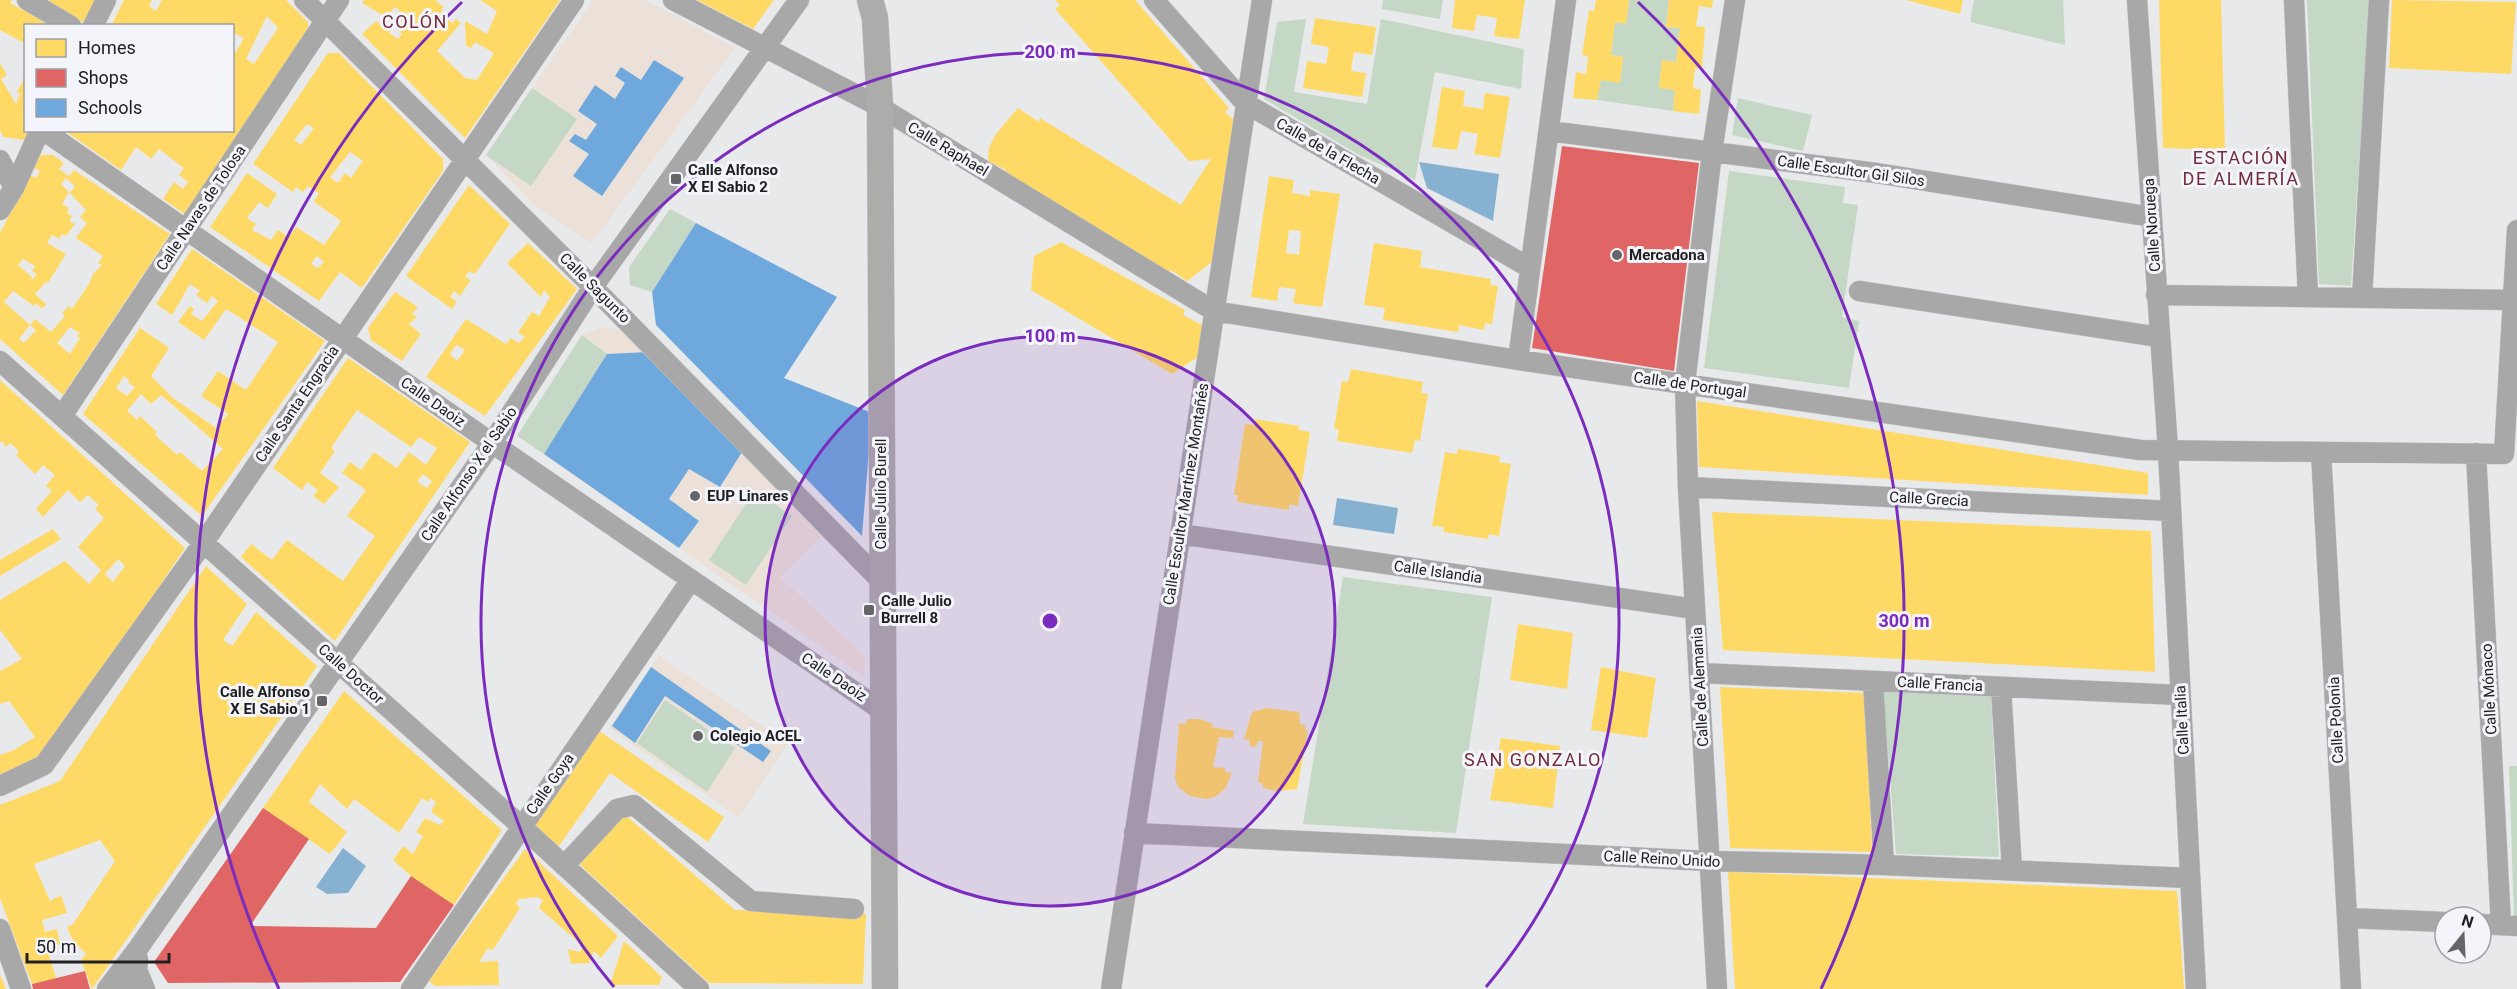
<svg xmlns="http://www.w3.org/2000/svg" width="2517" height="989" font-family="Roboto,sans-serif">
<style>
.education{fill:#ebe1d9}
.green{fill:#c5d8c6}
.water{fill:#86b1d0}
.homes{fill:#ffd966;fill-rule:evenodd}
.shops{fill:#e06666}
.schools{fill:#6fa8dc}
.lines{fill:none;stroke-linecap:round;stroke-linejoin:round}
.minor-casing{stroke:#c5c5c6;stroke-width:21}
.major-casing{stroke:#c5c5c6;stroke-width:27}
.minor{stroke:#a9a8a9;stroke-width:20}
.major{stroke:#acacab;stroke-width:26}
.ring{fill:none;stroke:#7b2cbf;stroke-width:3}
.poi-dot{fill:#666668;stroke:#f4f5fa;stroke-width:2}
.labels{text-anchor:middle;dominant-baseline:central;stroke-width:6;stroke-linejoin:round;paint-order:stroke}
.street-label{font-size:15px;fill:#202022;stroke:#f4f5fa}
.poi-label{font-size:15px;font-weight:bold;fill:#202022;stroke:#f4f5fa;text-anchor:start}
.quarter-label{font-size:18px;letter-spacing:1.5px;fill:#722c3b;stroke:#f4f5fa}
.centre{fill:#7b2cbf;stroke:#f4f5fa;stroke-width:3}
.ring-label{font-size:18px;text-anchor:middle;font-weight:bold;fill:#7b2cbf;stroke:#f4f5fa;stroke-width:6;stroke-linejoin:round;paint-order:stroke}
</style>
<rect width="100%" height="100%" fill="#e8e9eb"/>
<path class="education" d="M593 0H646L735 48 592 243 535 206 486 155Z
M602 327 624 330 821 536 780 577 865 657 864 676 517 436 582 335Z
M659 655 788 744 739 818 609 728Z"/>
<path class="green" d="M1383 0H1443L1440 19 1382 9Z
M1629 0H1669L1666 27 1680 28 1676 62 1662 61 1659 88 1675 90 1673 111 1597 100 1601 80 1620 82 1623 57 1611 55 1615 22 1626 23Z
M1974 0H2063L2065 45 1970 22Z
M2307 0H2370L2351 286 2319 284Z
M1306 19 1294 92 1367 104 1381 19 1524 49 1521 89 1435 72 1415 180 1359 155 1264 99 1277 22Z
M532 88 577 119 531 186 486 155Z
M1738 98 1812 115 1803 151 1732 135Z
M1729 171 1845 187 1843 203 1858 205 1842 317 1859 321 1849 388 1704 368Z
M670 209 696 223 652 292 630 285 629 267Z
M582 335 607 354 544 454 517 436Z
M755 490 792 516 746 585 709 560Z
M1343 577 1492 597 1456 833 1303 824Z
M1883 691 1991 697 1999 857 1896 854Z
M665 700 735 748 707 792 637 743Z
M2509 766H2517V916H2514Z"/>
<path class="water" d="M1419 162 1499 174 1493 221 1427 188Z
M1337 498 1398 508 1394 534 1333 525Z
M343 848 366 866 348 893 327 894 316 887Z"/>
<path class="homes" d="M0 0H12L10 3 52 26H26V44L0 30Z
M50 0H98L86 24 48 3Z
M124 0H152L149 6 156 11 162 0H286L308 22V29L185 214 163 199 174 182 183 189 188 182 179 175 184 168 159 149 151 159 136 147 121 170 64 130H232V50L236 52 244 38 232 32V26H111ZM267 16 278 28 254 64 246 59Z
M364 0H435L444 7 441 10 446 14 443 16 452 23 456 19 461 23 437 51 465 78 477 80 494 53 475 42 471 48 466 46 465 21 487 34 497 11 480 0H560L465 138 362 34 376 21 383 26 387 21 393 23 397 19 400 21 406 16 395 7 386 17 362 3ZM394 27 402 34 398 39 389 33Z
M697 0H774L753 29Z
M1055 0H1135L1229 108 1225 112 1234 120 1212 262 1187 281 1171 270 1168 273 1004 175 1006 170 988 161 989 147 996 134 1018 108 1039 122 1040 118 1181 205 1211 159 1189 161 1055 9 1060 5Z
M1455 0H1525L1519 39 1494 36 1497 18 1477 15 1474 31 1452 28Z
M1596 0H1629L1626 24 1615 22 1611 55 1623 57 1620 83 1601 80 1597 100 1573 98 1576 72 1586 74 1588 56 1582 55 1589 10 1594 11Z
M1669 0H1713L1712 8 1699 6 1696 26 1705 27 1702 69 1695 68 1693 88 1701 90 1699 114 1673 111 1675 90 1659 88 1662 60 1676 62 1680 28 1666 27Z
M1906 0H1963L1960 14Z
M2159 0H2221L2225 150 2163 148Z
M2392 0 2516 2 2511 74 2389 68Z
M1315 18 1376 27 1372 55 1354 52 1351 71 1366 73 1362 97 1303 88 1307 61 1326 64 1329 47 1311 44Z
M328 53H339L443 159V171L362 288 340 272 319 301 210 227 247 173 277 194 268 208 259 202 247 218 256 224 252 230 271 240 278 230 289 237 296 227 324 245 339 224 341 221 314 202 319 193 308 186 303 192 296 187 293 192 253 164ZM307 124 314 128 301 145 294 140ZM350 152 363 161 351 178 345 173 338 183 330 177ZM317 256 324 262 318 268 311 264Z
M0 63 7 75 1 79 16 104 20 93 17 92 26 75V130H29L24 140 3 137 0 130Z
M1442 87 1465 91 1463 106 1483 109 1485 93 1510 97 1500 158 1474 154 1478 134 1461 131 1457 150 1432 147Z
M41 155H53L64 163 59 169 69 176 74 170 170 234 63 395 0 339V233L30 175 36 178 40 171 34 168ZM66 178 75 186 70 193 86 210 80 217 87 223 76 238 103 256 98 263 102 265 93 274 89 284 72 309 69 306 62 313 65 316 51 332 35 319 30 325 4 302 13 291 34 306 36 303 42 309 46 304 35 294 46 282 48 283 66 254 47 243 52 235 59 239 62 234 66 236 75 224 69 221 72 216 67 213 69 208 62 204 69 192 61 184ZM23 259 35 266 32 271 37 274 31 281 32 277 18 265ZM30 325 36 330 24 343 19 339ZM70 327 80 333 77 336 80 338 70 354 57 343Z
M1269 176 1294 180 1292 193 1310 196V190L1340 194 1322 307 1293 303 1296 289 1279 287 1277 301 1251 297ZM1289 230 1301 231 1299 255 1286 253Z
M469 185 510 224 475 274 469 271 465 277 471 280 460 296 454 291 450 297 457 301 452 309 406 276Z
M1061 242 1185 310 1183 315 1204 326 1198 357 1172 374 1031 290 1034 256Z
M528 243 577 289 485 416 426 377 466 319 506 344 511 338 519 343 525 337 518 332 532 312 539 316 550 297 544 290 541 297 507 263ZM456 345 465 350 457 361 450 354Z
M1374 243 1422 251 1420 267 1491 279 1490 285 1498 286 1492 324 1485 323 1484 330 1459 325 1458 332 1383 320 1385 308 1364 305Z
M192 249 325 341 202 516 83 414 140 328 169 348 151 376 173 398 216 428 228 414 201 396 218 371 246 390 278 342 226 309 204 340 178 322 190 306 194 309 191 314 202 321 218 301 212 296 207 303 196 295 200 291 190 284 172 315 156 304ZM124 376 130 381 128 383 135 387 127 396 116 388ZM141 394 151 404 161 395 223 449 202 471 180 452 177 455 155 435 157 432 140 416 137 420 127 411Z
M395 292 418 307 412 314 417 317 409 324 421 334 402 361 371 340 368 328Z
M348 358 470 442 335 641 241 557 251 544 272 560 287 540 343 581 375 536 347 516 366 490 342 473 350 462 361 470 374 452 397 468 409 452 426 465 437 448 419 437 411 447 357 410 331 448 335 451 320 473 339 487 324 504 313 496 318 490 307 482 302 490 273 468ZM423 474 432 481 427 488 417 482Z
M1351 369 1423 382 1421 393 1428 394 1420 441 1415 440 1412 453 1337 441 1339 430 1334 428 1342 381 1348 382Z
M0 380 185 548 133 625 35 762 0 778V755L14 750 35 737 9 701 0 704V671L22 659 0 630V600L65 561 89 584 101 570 78 547 104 518 95 509 99 505 88 495 80 502 68 490 43 517 36 509 52 491 46 486 55 475 43 465 35 474 16 455 19 451 10 443 6 447 2 441 0 443ZM118 559 125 566 113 582 105 574Z
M1697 401 2148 473V495L1699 467Z
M1255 419 1299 426 1298 430 1310 432 1298 506 1289 504V510L1237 502 1238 495H1234L1245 424 1254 425Z
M1458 449 1500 456 1499 462 1511 464 1499 536 1489 534 1488 539 1443 532 1444 527 1432 526 1445 452 1457 454Z
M1712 512 2151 531 2155 672 1723 650Z
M53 529 61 539 0 576V560Z
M206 566 247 604 223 640 232 646 256 612 317 666 92 989 81 960 86 954 72 939 67 927 73 924 115 861 100 840 34 864 50 901 61 895 67 913 42 920 45 932 57 929 60 944 47 949 56 978 32 984 0 898V805L60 781Z
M1518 624 1573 633 1567 689 1510 680Z
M1601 667 1656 678 1647 738 1591 730Z
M1720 687 1865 693 1872 852 1730 848Z
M344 691 502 830 454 905 411 876 393 860 403 846 413 854 423 836 416 832 425 818 440 825 444 821 431 812 436 802 430 798 428 802 422 798 399 833 354 799 347 809 320 784 309 802 347 832 330 854 263 808Z
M1267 708 1299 712 1300 724 1305 725V730L1308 731 1297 789 1276 791 1263 788V784L1258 782 1263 741H1258L1256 747 1249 746 1250 740 1244 739 1252 712Z
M1187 719H1200L1213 724 1212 727 1234 731 1233 738 1219 737 1213 767 1225 768V772L1232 773 1225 789 1215 797 1206 799 1190 796 1178 787 1175 778 1179 723 1186 724Z
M598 730 724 817 708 842 610 773 559 846 531 827Z
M1501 738 1560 746 1553 808 1490 800Z
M622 812 735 910 866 914 863 984 709 983 576 861Z
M525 849 618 936 601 958 594 951 589 963 571 964 568 949 580 952 583 946 539 908 543 900 537 897 519 899 516 904 520 908 493 950 488 948 479 962 498 961 499 985 435 986 429 981Z
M1728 872 2177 891 2184 989H1735Z
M624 941 662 977 659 985H610Z
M0 975V974L6 989H0Z"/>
<path class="shops" d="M1562 146 1699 163 1674 371 1532 348Z
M263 808 309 839 250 926 376 928 411 876 454 905 400 982 168 983 154 962Z
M85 971 90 989H33L32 984Z"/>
<path class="schools" d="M654 60 684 78 602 196 573 176 589 154 569 141 575 134 586 140 597 124 578 111 595 85 615 99 625 83 615 76 621 67 641 80Z
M696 223 837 297 784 378 872 413 862 536 656 325 652 292Z
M649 352 742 452 720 487 689 469 669 499 699 521 679 548 544 454 607 354Z
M651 667 771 751 763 762 665 696 635 743 612 726Z"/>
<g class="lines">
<g class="minor-casing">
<path id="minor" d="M27 0 71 26
M304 0 593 287 881 581
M673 0 880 107 1214 311 1518 360 2140 450 2504 454 2517 230
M1154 0 1245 103 1530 268
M2137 0 2168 450 2196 989
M2294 0 2308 297
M93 26 106 0
M43 130 492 443 884 712
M1549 131 1876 173 2152 217
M0 160 14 188
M0 210 14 188 40 130
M1859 291 2159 337
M2156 295 2513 300
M2362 298 2379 0
M1518 360 1566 0
M0 361 521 826 699 989
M62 416 339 0
M2321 452 2351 989
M2476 453 2501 925
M1688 487 2171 511
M1180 534 1695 609
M1700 673 2180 695
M1873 681 1884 865
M2001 687 2012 870
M0 786 44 765 204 542 574 0
M1134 833 1709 861 1884 865 2190 878
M564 866 617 809 634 805 751 901 854 909
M2348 918 2445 922
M2481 924 2517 926
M0 929 21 989
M138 959 137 970 145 989
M107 989 139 947 492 443 593 287 799 0
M127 989 136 959
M411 989 691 580
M1111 989 1262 0
M1717 989 1688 487 1685 384 1712 152 1735 0"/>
</g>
<g class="major-casing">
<path id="major" d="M870 0 875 18 880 107 885 989"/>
</g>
<use href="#minor" class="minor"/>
<use href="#major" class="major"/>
</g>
<circle cx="1050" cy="621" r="285" fill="#7b2cbf" fill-opacity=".12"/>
<g class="ring">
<circle cx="1050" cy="621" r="285"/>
<path d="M614 987A569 569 0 1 1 1486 987"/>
<path d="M279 989A854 854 0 0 1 462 2M1638 2A854 854 0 0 1 1821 989"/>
</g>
<g class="poi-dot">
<rect x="670" y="173" width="12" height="12" rx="3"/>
<circle cx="1617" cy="255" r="6"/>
<circle cx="695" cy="496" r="6"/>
<rect x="863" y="604" width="12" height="12" rx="3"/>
<rect x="316" y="695" width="12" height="12" rx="3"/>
<circle cx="698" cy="736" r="6"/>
</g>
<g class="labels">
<g class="street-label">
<text transform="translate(948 149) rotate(31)">Calle Raphael</text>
<text transform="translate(1328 151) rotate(30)">Calle de la Flecha</text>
<text transform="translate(1851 171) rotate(8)">Calle Escultor Gil Silos</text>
<text transform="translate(201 208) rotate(-56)">Calle Navas de Tolosa</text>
<text transform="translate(2152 225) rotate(-94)">Calle Noruega</text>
<text transform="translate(595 288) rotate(45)">Calle Sagunto</text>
<text transform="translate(1690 385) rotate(8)">Calle de Portugal</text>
<text transform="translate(433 402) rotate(35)">Calle Daoiz</text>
<text transform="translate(297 404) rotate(-56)">Calle Santa Engracia</text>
<text transform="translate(469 474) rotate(-56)">Calle Alfonso X el Sabio</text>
<text transform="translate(881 494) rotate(-90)">Calle Julio Burell</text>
<text transform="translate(1186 494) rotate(-81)">Calle Escultor Martínez Montañés</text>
<text transform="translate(1929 499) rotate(3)">Calle Grecia</text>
<text transform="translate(1438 572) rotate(8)">Calle Islandia</text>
<text transform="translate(351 674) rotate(42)">Calle Doctor</text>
<text transform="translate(834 677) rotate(34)">Calle Daoiz</text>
<text transform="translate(1940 684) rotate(3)">Calle Francia</text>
<text transform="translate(1700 687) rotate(-93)">Calle de Alemania</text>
<text transform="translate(2489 689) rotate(-93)">Calle Mónaco</text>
<text transform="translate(2182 720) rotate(-93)">Calle Italia</text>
<text transform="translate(2336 720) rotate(-93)">Calle Polonia</text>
<text transform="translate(550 784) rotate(-55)">Calle Goya</text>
<text transform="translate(1662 859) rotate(3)">Calle Reino Unido</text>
</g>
<g class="poi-label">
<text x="688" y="170">Calle Alfonso<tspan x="688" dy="17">X El Sabio 2</tspan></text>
<text x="1629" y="255">Mercadona</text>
<text x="707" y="496">EUP Linares</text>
<text x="881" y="601">Calle Julio<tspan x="881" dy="17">Burrell 8</tspan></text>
<text x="310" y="692" text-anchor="end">Calle Alfonso<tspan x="310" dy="17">X El Sabio 1</tspan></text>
<text x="710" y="736">Colegio ACEL</text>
</g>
<g class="quarter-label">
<text x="415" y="21">COLÓN</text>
<text x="2241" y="157">ESTACIÓN<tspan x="2241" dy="21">DE ALMERÍA</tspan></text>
<text x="1533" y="759">SAN GONZALO</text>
</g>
</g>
<circle cx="1050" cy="621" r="9" class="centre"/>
<g class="ring-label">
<text x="1050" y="58">200 m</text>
<text x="1050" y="342">100 m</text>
<text x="1904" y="627">300 m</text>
</g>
<rect x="24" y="24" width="210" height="108" fill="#f4f5fa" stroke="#9fa0a4" stroke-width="1.5"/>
<rect x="36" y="39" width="30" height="18" fill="#ffd966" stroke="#9fa0a4" stroke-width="1.5"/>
<text x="78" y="54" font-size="18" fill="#202022">Homes</text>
<rect x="36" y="69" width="30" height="18" fill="#e06666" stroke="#9fa0a4" stroke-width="1.5"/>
<text x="78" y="84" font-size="18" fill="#202022">Shops</text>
<rect x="36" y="99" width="30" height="18" fill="#6fa8dc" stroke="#9fa0a4" stroke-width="1.5"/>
<text x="78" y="114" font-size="18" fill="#202022">Schools</text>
<g transform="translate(2463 935) rotate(18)"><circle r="28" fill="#f4f5fa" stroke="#9fa0a4" stroke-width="1.5"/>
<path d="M0-4.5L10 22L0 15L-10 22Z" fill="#666668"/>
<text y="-9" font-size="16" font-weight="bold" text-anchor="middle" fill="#202022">N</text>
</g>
<path d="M27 953v9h142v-9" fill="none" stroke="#202022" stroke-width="3"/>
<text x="36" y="953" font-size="18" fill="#202022" stroke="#f4f5fa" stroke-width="4.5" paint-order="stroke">50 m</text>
</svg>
